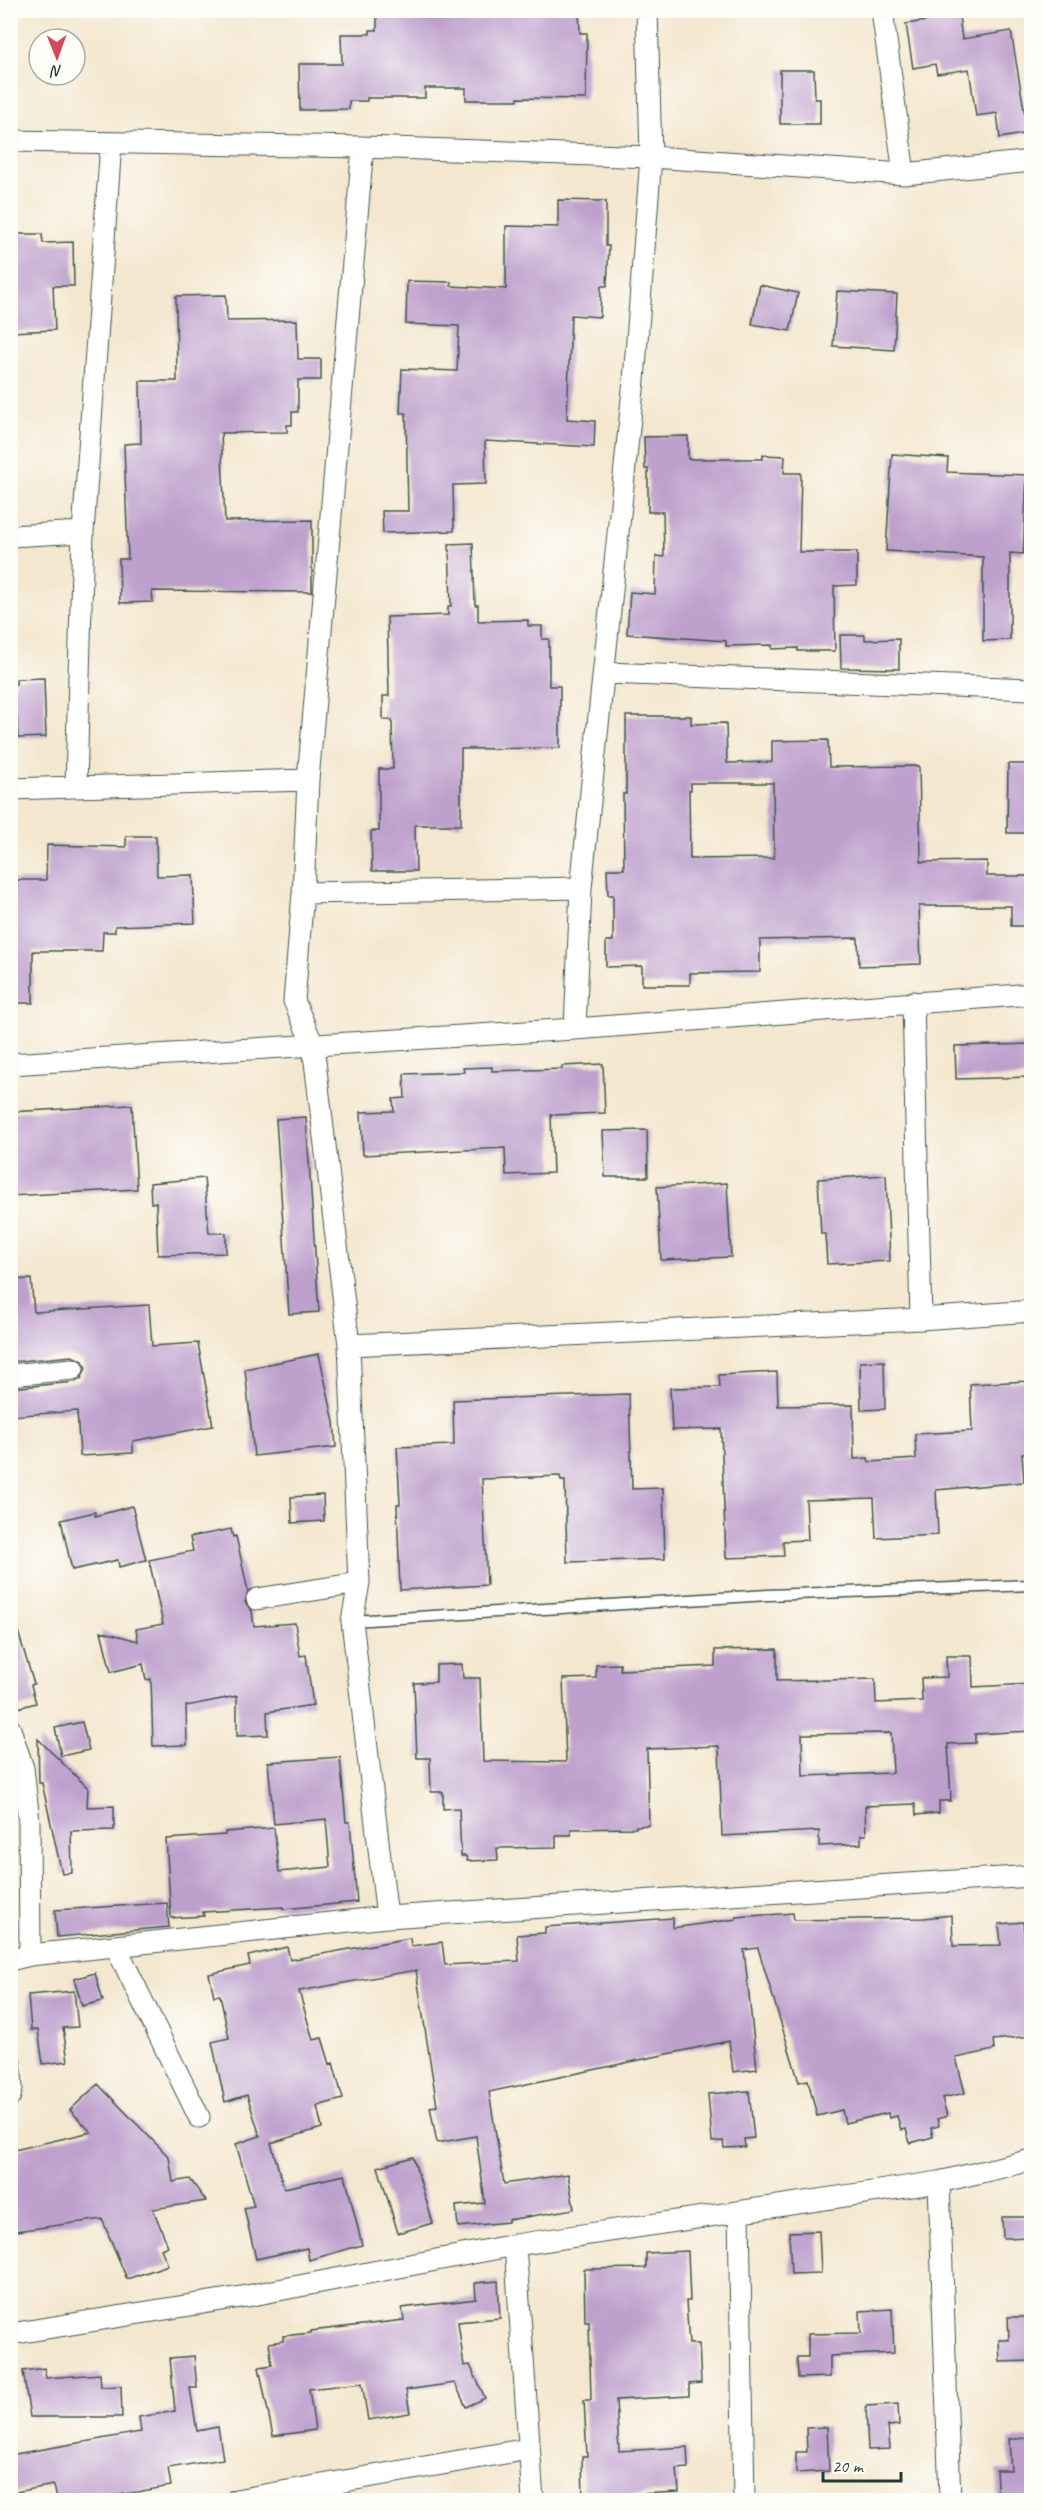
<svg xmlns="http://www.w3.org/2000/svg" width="1042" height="2511" font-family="Caveat,sans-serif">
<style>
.building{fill:#bea0cd;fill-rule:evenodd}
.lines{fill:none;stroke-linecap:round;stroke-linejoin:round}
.lane-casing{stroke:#3f564b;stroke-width:13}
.street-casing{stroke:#3f564b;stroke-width:23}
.lane{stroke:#fff;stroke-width:10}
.street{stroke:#fff;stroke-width:21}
</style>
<rect width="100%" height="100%" fill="#fdfcf7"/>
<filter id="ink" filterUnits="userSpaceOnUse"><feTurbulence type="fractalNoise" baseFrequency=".0167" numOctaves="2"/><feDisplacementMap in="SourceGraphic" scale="12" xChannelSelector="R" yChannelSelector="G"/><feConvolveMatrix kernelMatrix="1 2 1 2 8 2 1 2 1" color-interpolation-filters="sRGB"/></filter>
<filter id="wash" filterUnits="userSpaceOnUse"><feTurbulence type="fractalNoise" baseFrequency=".008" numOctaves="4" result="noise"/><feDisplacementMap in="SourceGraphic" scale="24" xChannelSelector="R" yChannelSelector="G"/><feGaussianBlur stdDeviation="1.35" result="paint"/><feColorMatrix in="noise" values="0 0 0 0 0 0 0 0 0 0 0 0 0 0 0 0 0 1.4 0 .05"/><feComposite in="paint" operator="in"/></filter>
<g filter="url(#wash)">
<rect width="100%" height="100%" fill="#f4e7cf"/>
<g id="blocks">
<path class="building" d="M377 10H579L580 33H587L586 99 518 98V100H466V88H425V98H367V101H349V109L300 110 299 64H342L341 34H370V30H377Z
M959 16 962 39 1011 31 1028 133 1000 138 997 113 976 116 969 69 937 74 935 64 913 68 906 24Z
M780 70H814L815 99H820V124H780Z
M558 200 606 201V246H609L607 286H601L600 317 571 315 567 419 595 421 594 447 485 441 486 484 453 485 454 531 383 533 382 511H408L406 413H400L402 369 457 371 459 326 406 324 407 281 451 282V286L506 289V226L558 227Z
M10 234H42L43 243 73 242 74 286H53L55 330 10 332Z
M760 285 798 293 790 331 752 324Z
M837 291 897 294 894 350 833 346Z
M226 295 227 321 297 320 298 359H321V380H298V412H292V425H287V432L221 433 225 521 312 520V592L152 591 153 602 120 603 119 559H128L124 444 141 443 140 381H177L176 296Z
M688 436V459H763V455L785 456 784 473H801L799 552H857V585L834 586 835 651H798V648L772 649V645L726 646V641L627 634 630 592 655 594 656 556 664 557 663 512H648V469H645L644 437Z
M892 454 948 458 947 472 1027 475 1023 554 1010 553V640L983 641V557L886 551Z
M473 543 475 605H478V621L528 620V626H542V639H549V686H560V748L461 749V825H415L416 871H372L371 831H379V769H393L392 720H383V696H389L387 617 448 615V606H451L449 544Z
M840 635H865V640L899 639V669L841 668Z
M44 678 46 737 18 738 17 719H10V684H16V679Z
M626 716H691V724L726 723 727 763 772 762V741L828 740 829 767 919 766 921 862 987 861V876H1032V926H1011V906H919L921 964 859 966 858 938 760 940V972L690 973V985H642V966L606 967V941H613V895H608L607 869H624L623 794H626ZM691 783H773L774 858 690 859 689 790H691Z
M1008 764H1032V833H1007Z
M126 836H156L157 876 193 875 195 923 115 926V932H103L102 951H33V1003H10V880H46L47 845 126 847Z
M1032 1044V1077L956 1079 955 1046Z
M603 1064 605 1113 551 1115 553 1173 506 1175 505 1148 363 1155 361 1112 394 1111 393 1099 405 1098 404 1074 464 1072 463 1068 492 1067V1071L562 1069V1066Z
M132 1105 137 1189 10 1196V1112Z
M306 1117 319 1312 289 1314 276 1119Z
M647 1130 648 1177H605L603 1131Z
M886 1175 890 1261 827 1264 825 1234H821L818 1179Z
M204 1178 209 1233H226V1253L158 1255 156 1202 151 1203 150 1183Z
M727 1183 731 1257 661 1260 657 1187Z
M31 1279 34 1312 149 1305 152 1346 198 1343 213 1426 133 1441V1453L80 1456 77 1411 10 1416V1388L75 1382 81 1379 86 1368 83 1361 72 1356 10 1362V1280Z
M319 1354 334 1422 336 1447 254 1456 245 1369Z
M884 1361 885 1409 861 1410 860 1362Z
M777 1372 778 1406 853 1405 854 1459 868 1458 869 1462 916 1459 915 1434 972 1431 970 1384 1032 1381V1452L1022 1453 1024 1482 936 1490 938 1535 876 1538 874 1498 806 1500 808 1540 783 1541 784 1556 726 1558 721 1429 672 1430 670 1388 720 1387 719 1375Z
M629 1394 632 1489 663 1488 665 1559 567 1562 565 1481H561L560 1476 482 1479 487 1585 400 1590 397 1504H400L397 1447 454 1445 453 1400Z
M323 1495 324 1521 292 1523 291 1497Z
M132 1506 146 1560 119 1567 118 1560 72 1570 61 1520 95 1512V1516Z
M231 1529 233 1537 236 1536 248 1591 245 1602 252 1611 254 1626 295 1623 300 1656 306 1655 313 1705 267 1712 268 1735 237 1736V1696L186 1706 187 1745 153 1746 151 1679 146 1680 143 1664 111 1672 101 1631 138 1641 136 1629 163 1624 149 1560 193 1551 190 1537Z
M10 1625H16L34 1684 31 1685 36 1703 14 1709 10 1698Z
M777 1649V1681L875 1679 876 1703 922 1701 921 1678 947 1677 946 1656H972L973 1687 1032 1684V1731L975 1734V1743L948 1744 951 1801H939V1813L916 1815 915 1804 865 1806 866 1835H861V1844L819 1846V1831L722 1836 719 1746 647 1749 649 1825 636 1826V1828L571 1829V1835H556V1847L497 1848 498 1860 467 1861 466 1856H461L459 1808 443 1809V1792H431L430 1758H417L414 1683 436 1682V1665L462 1664 463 1678H480L483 1761 566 1762 563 1679 596 1678V1665L620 1664V1670L715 1666V1650ZM891 1733 893 1773 803 1776 802 1734Z
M82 1722 89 1750 61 1756 55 1728Z
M38 1739 88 1788 87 1807 114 1806V1830L71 1831 72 1873 62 1874 42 1783H39Z
M340 1757 346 1822H350L357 1902 283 1909V1907L203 1912 204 1916 171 1918 166 1839 225 1835V1832L274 1828 279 1872 330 1867 326 1819 274 1824 268 1762Z
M167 1903 169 1927 57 1937 55 1910Z
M793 1913 794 1920 924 1918 952 1915 953 1946 1001 1945 999 1924 1023 1922 1032 2036 993 2040 994 2050 956 2058 965 2093 942 2098 947 2116 937 2119 939 2126 931 2128 933 2137 910 2143 906 2129 901 2130 897 2116 889 2118 888 2113 845 2123 842 2110 817 2116 808 2080 799 2082 758 1948 744 1950 757 2069 733 2072 729 2041 489 2092 504 2184 568 2174 574 2209 508 2220V2222L458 2227 456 2206 485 2203 476 2136 437 2143 430 2107 437 2106 416 1970 299 1991 313 2040 322 2038 330 2064 333 2063 343 2099 317 2106 322 2128 271 2143 284 2188 345 2175 362 2245 309 2260 307 2248 256 2259 244 2208 254 2206 236 2144 260 2136 247 2095 225 2102 212 2042 229 2038 220 1995 214 1996 209 1974 250 1965 248 1956 287 1947 290 1960 410 1938 411 1946 442 1942 445 1965 519 1961 517 1935 545 1933V1927L673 1918V1928L736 1919V1917Z
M95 1973 103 2001 82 2006 74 1979Z
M74 1991 78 2027 63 2028 68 2061 43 2064 38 2030H31L28 1995Z
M98 2084 169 2157 173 2182 190 2179 206 2201 153 2209 168 2246 161 2249 168 2265 127 2279 102 2219 10 2232V2151L91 2132 70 2110Z
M749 2091 754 2138 744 2139 745 2147 724 2148 723 2141 712 2142 708 2094Z
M413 2157 433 2223 398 2233 378 2167Z
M1002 2217H1032V2237L1003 2238Z
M819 2231 821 2273 791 2274 789 2232Z
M688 2251 690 2301H686L689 2344H699L701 2383 689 2384V2396L616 2400 619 2451 687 2447 688 2468 677 2469 679 2492 621 2495V2500H583L582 2456H587L584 2400H591L589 2322H585L584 2269 646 2268V2253Z
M498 2281 500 2318 458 2322 464 2366 470 2365 485 2398 466 2407 455 2383 406 2390 410 2413 368 2420 362 2383 309 2389 315 2430 273 2436 259 2367 272 2365 269 2343 283 2341V2336L311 2333V2331L404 2320 402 2308 476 2299 475 2283Z
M892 2309 894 2353 830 2356V2377L798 2378 797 2357H808V2334L861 2333 860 2311Z
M1008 2317H1032V2361L1000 2362 999 2340H1009Z
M194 2356 197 2388H190L197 2431 218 2427 223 2459 168 2468 171 2486 108 2497 109 2500H56L53 2485 10 2493V2455L141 2432 139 2417 175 2411 170 2358Z
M44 2368 46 2378 100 2374 101 2387 121 2386 122 2417H30L23 2371Z
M898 2404 899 2425 888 2426 890 2449 868 2450 866 2406Z
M827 2427 829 2471 796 2473V2452H807L806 2428Z
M1032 2438V2500H998L996 2470H1011L1009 2439Z"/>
</g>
</g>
<g filter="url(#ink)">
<use href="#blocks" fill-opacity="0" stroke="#3f564b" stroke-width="1.5"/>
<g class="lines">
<g class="lane-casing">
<path id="lane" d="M352 1621 768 1595 1032 1585"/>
</g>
<g class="street-casing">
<path id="street" d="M882 10 904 174
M10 141 363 147 651 157 904 174 1032 161
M363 147 308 780 303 893 294 1001 313 1045 349 1345 359 1583 352 1621 387 1917
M10 536 83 532 111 143
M605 673 1032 689
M76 786 83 532
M10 789 308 780
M303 893 581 888
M913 1002 921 1319
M575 1029 581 888 634 380 651 157 647 10
M10 1064 575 1029 1032 994
M349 1345 921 1319 1032 1311
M10 1375 73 1369
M257 1599 359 1583
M10 1729 23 1768 29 1822 30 1955
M116 1947 199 2117
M10 1960 30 1955 387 1917 1032 1876
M10 2062 12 2088 10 2096
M939 2182 950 2500
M739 2213 744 2500
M515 2245 533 2500
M10 2334 247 2296 515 2245 939 2182 1032 2160
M236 2500 528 2449"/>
</g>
<use href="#lane" class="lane"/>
<use href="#street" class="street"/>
</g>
</g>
<rect width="1042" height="2511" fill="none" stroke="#fdfcf7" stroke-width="36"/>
<g transform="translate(57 57) rotate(179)"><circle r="28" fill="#fdfcf7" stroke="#a4b0a9" stroke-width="1.5"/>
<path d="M0-4.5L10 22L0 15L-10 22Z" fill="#d1495b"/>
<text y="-9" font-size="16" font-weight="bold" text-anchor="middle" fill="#1f3d34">N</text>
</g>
<path d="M823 2472v9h78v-9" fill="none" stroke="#1f3d34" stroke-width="3"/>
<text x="832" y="2472" font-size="18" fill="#1f3d34" stroke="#fdfcf7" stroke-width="4.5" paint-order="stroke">20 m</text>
</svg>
